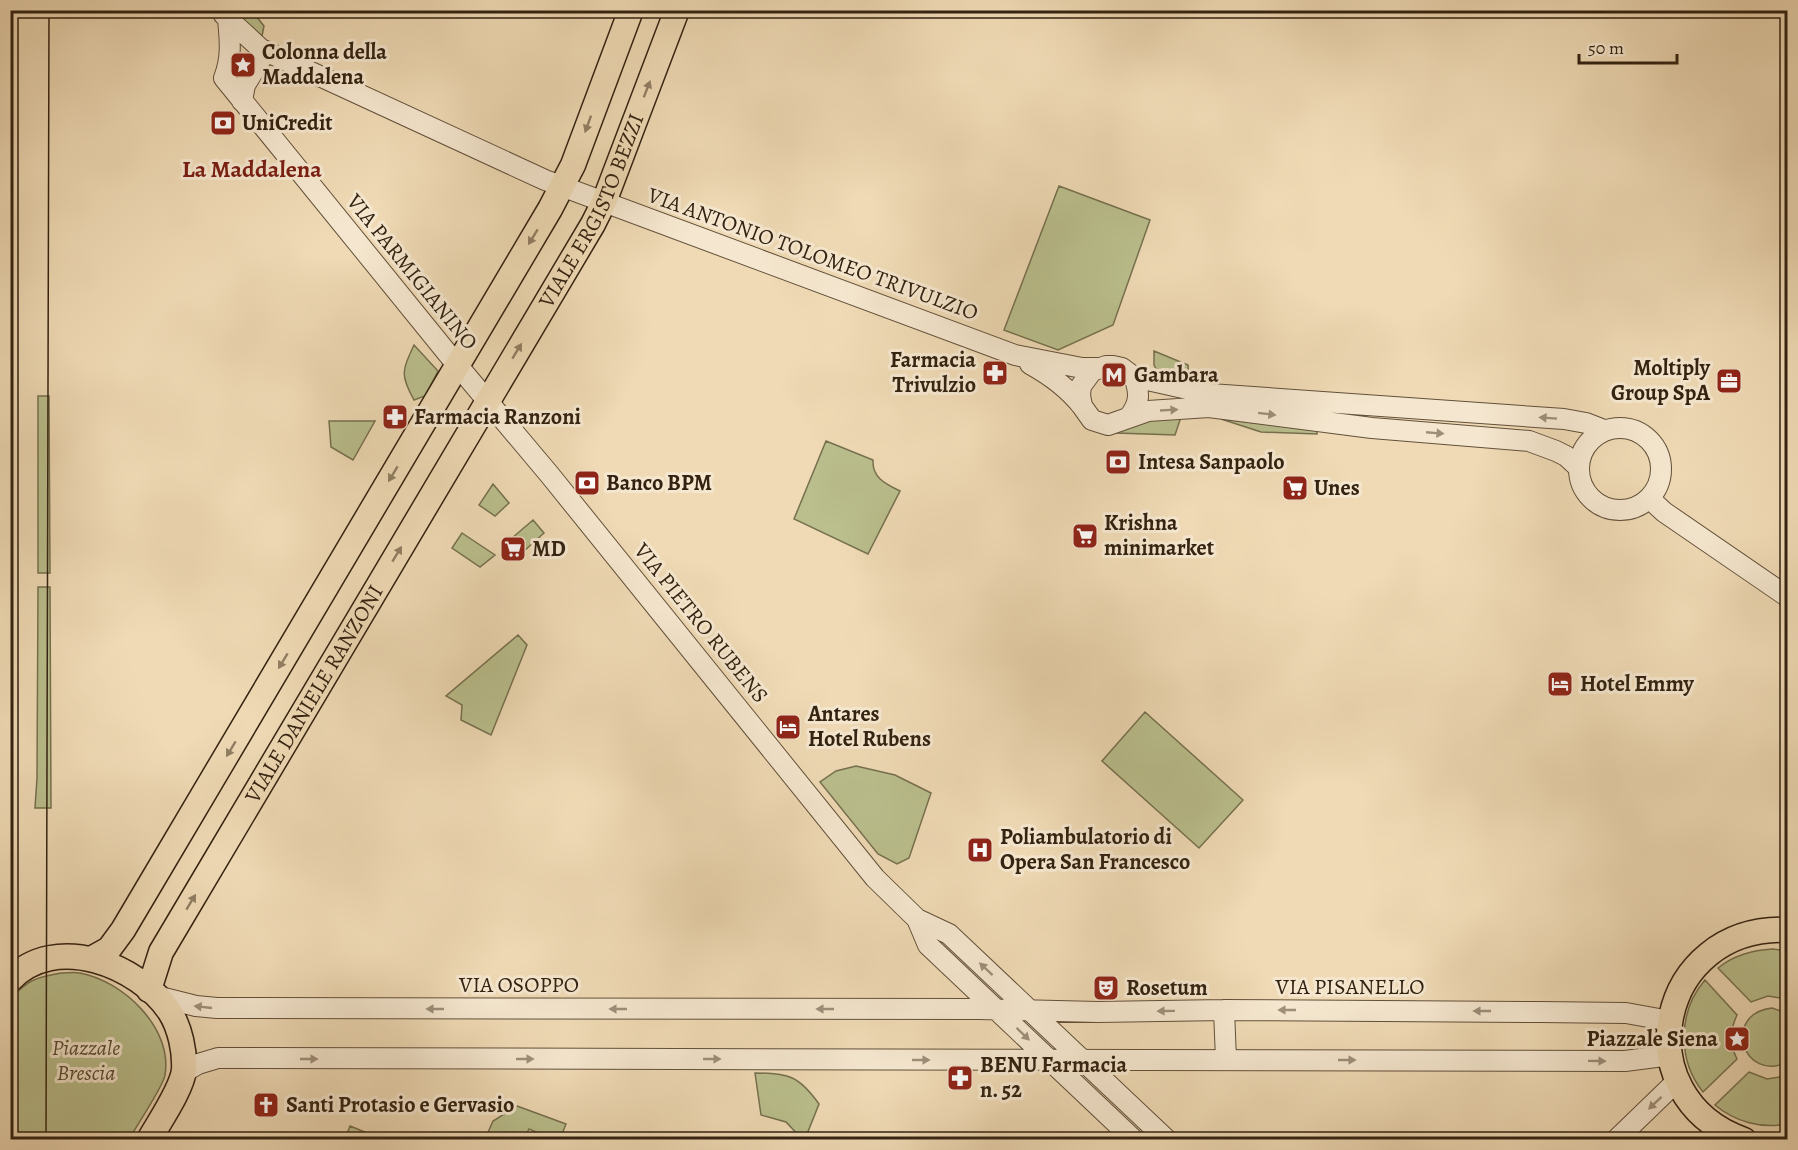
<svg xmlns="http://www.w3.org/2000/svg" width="1798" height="1150" font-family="Alegreya,serif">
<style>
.green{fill:#babf8d;stroke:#76704f;stroke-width:1.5}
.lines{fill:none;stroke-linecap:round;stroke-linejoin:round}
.minor-casing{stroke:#62503a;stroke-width:22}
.major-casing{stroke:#321;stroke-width:27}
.minor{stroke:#f5e7cf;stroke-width:20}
.major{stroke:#efdab5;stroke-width:24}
.tram{stroke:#321;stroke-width:1.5}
.oneway{fill:#917e63}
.oneway2{fill:#9e8e7a}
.labels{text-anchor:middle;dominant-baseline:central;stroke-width:6;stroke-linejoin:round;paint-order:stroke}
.poi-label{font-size:22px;font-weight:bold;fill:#321;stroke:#f5e7cf;text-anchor:start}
.street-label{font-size:22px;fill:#321;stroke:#f5e7cf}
.park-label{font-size:22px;font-style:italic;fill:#554930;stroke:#f5e7cf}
.neighbourhood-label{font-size:24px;font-weight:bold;fill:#7a1f14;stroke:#f5e7cf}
</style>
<rect width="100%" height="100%" fill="#efdab5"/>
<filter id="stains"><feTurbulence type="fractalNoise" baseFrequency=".00333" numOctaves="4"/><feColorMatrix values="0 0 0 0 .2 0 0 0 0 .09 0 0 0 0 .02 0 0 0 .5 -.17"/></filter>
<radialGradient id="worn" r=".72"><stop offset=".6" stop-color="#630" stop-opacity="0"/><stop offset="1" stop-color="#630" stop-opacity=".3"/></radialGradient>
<path class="green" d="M233 11H252L264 26 262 36Z
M1059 186 1150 220 1113 325 1058 350 1004 330Z
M414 345 438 371 425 396 414 400C400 375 402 371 414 345Z
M1154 351 1188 365 1189 382 1159 374 1154 365Z
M38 396H49L50 573H38Z
M1182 414 1175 435 1117 433 1131 422Z
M1221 419 1317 430V434L1261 432Z
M329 421H375L353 460 331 447Z
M826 441 873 460C872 478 886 484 900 491L868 554 794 519Z
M493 484 509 503 495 516 479 505Z
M533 520 544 533 523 552 512 538Z
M462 533 495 555 480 567 452 548Z
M38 587H50L51 808H35L37 778Z
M518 635 527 645 491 735 461 720 462 705 446 696Z
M1145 712 1243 800 1199 848 1102 761Z
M856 766 895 775 931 793 909 858 897 864 878 854 820 782 836 771Z
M1773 949 1787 951V999L1768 996 1751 1002 1718 968C1734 955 1753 950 1773 949Z
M61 973C67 973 74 972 80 973 123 981 173 1028 165 1075 164 1085 136 1127 129 1139H11V999C27 980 37 977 61 973Z
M1705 980 1737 1015C1730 1030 1729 1043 1737 1059L1703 1092C1677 1060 1678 1011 1705 980Z
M1772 1008 1787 1013 1788 1062C1743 1084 1721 1014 1772 1008Z
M1749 1072 1767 1079 1787 1076V1124C1762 1129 1735 1122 1715 1105Z
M755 1073C789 1073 799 1076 819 1104L805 1139H802L786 1122 761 1115Z
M517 1106 566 1124 560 1139H553L529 1129 524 1139H485L493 1121Z
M350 1126 382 1139H345Z"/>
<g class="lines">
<g class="minor-casing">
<path id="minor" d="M224 15 261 49 545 180 1015 355 1082 368H1098
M228 19C230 40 232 58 224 78L448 354 549 474 875 878 917 919 928 945 1134 1140
M242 101 245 85 266 51
M1030 364C1050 375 1068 388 1082 406
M1129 417C1140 403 1140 393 1134 377
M1579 469a41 41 0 1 1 82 0a41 41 0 1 1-82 0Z
M1579 468 1566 456 1556 451 1529 441 1372 428 1209 407 1148 411 1108 425 1092 420 1082 406 1080 395 1081 386 1092 371 1106 366H1113L1122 368 1134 377 1210 394 1564 419 1586 423 1604 430
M1649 498 1664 512 1788 597
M917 919 949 934 1167 1140
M156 996 196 1006 217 1008 979 1009 1098 1012 1224 1010 1540 1012 1626 1013 1670 1021
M1224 1010 1226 1059
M184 1072 198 1064 218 1058 1625 1061 1671 1055
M1616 1140 1677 1081"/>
</g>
<g class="major-casing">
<g id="major">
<path d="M91 959 109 949 123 930 550 209 573 165 631 10"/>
<path d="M10 980C55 932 139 965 170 1012 180 1028 185 1051 184 1070 182 1089 159 1122 149 1140"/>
<path id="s1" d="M149 990 161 952 593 224 604 202 677 10"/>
<path d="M1744 1140C1622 1097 1657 924 1788 930"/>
</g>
</g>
<use href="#minor" class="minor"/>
<use href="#major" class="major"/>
<path class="tram" d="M46 1140 49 10"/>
</g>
<defs><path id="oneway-solid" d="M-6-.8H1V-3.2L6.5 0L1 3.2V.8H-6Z" transform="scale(1.5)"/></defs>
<g class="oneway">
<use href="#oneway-solid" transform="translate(647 89) rotate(-69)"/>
<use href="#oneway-solid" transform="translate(588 124) rotate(110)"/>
<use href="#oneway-solid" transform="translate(533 237) rotate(121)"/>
<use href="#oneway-solid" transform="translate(517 351) rotate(-59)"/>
<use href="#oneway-solid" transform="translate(393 474) rotate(121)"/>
<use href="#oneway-solid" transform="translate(397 554) rotate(-59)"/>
<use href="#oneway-solid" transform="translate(283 661) rotate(121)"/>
<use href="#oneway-solid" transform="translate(231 749) rotate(121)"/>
<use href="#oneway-solid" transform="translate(191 902) rotate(-59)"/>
</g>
<g class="oneway2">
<use href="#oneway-solid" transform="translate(1169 410) rotate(-3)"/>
<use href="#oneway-solid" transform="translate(1267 414) rotate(7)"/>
<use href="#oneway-solid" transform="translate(1548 418) rotate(-176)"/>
<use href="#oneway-solid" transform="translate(1435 433) rotate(5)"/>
<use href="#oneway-solid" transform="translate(986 969) rotate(-137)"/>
<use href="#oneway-solid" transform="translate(203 1007) rotate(-174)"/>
<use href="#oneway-solid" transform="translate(435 1009) rotate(-180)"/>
<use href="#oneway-solid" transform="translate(618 1009) rotate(-180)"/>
<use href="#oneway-solid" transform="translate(825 1009) rotate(-180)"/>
<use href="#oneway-solid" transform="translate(1287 1010) rotate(-180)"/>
<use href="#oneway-solid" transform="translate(1166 1011) rotate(179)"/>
<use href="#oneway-solid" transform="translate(1482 1011) rotate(-180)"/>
<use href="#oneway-solid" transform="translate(1023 1034) rotate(44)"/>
<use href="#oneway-solid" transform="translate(309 1059)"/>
<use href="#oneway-solid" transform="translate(525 1059)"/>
<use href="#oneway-solid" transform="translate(712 1059)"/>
<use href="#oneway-solid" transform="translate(921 1060)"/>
<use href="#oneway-solid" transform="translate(1347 1060)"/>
<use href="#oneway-solid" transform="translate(1597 1061) rotate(1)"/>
<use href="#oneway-solid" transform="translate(1655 1103) rotate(137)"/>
</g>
<defs>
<g id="sight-square" transform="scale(1.35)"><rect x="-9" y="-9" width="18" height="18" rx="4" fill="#8f2418" stroke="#f5e7cf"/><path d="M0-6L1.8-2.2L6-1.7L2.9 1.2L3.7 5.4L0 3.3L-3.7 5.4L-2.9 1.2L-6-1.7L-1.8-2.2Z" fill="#fff"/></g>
<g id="bank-square" transform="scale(1.35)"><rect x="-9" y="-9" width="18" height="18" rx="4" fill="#8f2418" stroke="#f5e7cf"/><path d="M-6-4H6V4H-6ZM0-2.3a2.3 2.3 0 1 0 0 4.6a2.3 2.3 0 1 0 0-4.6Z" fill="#fff"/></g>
<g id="pharmacy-square" transform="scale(1.35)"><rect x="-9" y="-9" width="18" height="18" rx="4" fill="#8f2418" stroke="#f5e7cf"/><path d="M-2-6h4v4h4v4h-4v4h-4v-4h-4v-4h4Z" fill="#fff"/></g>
<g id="metro-square" transform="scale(1.35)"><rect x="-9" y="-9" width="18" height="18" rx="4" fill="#8f2418" stroke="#f5e7cf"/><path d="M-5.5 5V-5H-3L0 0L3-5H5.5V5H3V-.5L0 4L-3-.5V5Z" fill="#fff"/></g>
<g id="office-square" transform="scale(1.35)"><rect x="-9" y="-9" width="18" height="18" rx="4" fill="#8f2418" stroke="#f5e7cf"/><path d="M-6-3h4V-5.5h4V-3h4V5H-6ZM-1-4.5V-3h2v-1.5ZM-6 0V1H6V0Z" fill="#fff"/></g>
<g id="supermarket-square" transform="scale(1.35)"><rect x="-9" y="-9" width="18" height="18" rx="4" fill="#8f2418" stroke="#f5e7cf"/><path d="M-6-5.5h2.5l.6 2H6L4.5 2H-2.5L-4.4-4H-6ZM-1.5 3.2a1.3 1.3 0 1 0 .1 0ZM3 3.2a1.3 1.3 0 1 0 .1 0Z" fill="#fff"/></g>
<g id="hotel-square" transform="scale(1.35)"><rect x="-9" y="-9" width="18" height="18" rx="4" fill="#8f2418" stroke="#f5e7cf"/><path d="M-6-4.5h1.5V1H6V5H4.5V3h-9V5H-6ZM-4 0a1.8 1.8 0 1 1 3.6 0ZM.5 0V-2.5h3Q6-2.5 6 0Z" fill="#fff"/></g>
<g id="hospital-square" transform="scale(1.35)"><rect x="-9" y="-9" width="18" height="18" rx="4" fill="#8f2418" stroke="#f5e7cf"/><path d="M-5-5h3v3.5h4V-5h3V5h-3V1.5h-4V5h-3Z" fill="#fff"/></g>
<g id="theatre-square" transform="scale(1.35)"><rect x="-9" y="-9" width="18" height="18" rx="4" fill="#8f2418" stroke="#f5e7cf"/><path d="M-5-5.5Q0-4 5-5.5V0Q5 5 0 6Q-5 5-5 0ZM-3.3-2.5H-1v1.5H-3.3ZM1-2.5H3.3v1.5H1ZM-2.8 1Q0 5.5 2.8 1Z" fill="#fff"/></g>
<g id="church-square" transform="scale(1.35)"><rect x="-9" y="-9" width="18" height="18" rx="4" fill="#8f2418" stroke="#f5e7cf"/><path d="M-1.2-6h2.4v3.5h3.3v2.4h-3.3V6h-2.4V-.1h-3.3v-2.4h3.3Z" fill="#fff"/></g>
</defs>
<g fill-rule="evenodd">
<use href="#sight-square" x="243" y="65"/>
<use href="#bank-square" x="223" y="123"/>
<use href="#pharmacy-square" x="995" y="373"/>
<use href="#metro-square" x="1114" y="375"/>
<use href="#office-square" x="1729" y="381"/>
<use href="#pharmacy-square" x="395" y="417"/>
<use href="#bank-square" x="1118" y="462"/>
<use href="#bank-square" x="587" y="483"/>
<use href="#supermarket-square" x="1295" y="488"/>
<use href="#supermarket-square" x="1085" y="536"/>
<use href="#supermarket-square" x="513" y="549"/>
<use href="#hotel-square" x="1560" y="684"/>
<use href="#hotel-square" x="788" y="727"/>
<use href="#hospital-square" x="980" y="850"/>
<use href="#theatre-square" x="1106" y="988"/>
<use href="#sight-square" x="1737" y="1039"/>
<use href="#pharmacy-square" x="960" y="1078"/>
<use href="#church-square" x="266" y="1105"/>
</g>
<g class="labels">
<g class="poi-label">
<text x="262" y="52">Colonna della<tspan x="262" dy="25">Maddalena</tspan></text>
<text x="242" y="123">UniCredit</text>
<text x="976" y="360" text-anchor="end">Farmacia<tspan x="976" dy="25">Trivulzio</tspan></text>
<text x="1710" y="368" text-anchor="end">Moltiply<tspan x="1710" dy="25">Group SpA</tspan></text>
<text x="1134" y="375">Gambara</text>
<text x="414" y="417">Farmacia Ranzoni</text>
<text x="1138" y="462">Intesa Sanpaolo</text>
<text x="606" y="483">Banco BPM</text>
<text x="1314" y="488">Unes</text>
<text x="1104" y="523">Krishna<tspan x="1104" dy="25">minimarket</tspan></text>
<text x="532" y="549">MD</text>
<text x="1580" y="684">Hotel Emmy</text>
<text x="808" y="714">Antares<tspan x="808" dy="25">Hotel Rubens</tspan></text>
<text x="1000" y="837">Poliambulatorio di<tspan x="1000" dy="25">Opera San Francesco</tspan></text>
<text x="1126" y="988">Rosetum</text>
<text x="1718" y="1039" text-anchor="end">Piazzale Siena</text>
<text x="980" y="1065">BENU Farmacia<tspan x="980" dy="25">n. 52</tspan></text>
<text x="286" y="1105">Santi Protasio e Gervasio</text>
</g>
<g class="street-label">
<text stroke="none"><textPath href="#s1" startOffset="898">VIALE ERGISTO BEZZI</textPath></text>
<text transform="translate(813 254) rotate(20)">VIA ANTONIO TOLOMEO TRIVULZIO</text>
<text transform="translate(412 272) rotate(51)">VIA PARMIGIANINO</text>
<text transform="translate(701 623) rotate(51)">VIA PIETRO RUBENS</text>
<text stroke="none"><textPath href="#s1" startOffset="340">VIALE DANIELE RANZONI</textPath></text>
<text x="519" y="985">VIA OSOPPO</text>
<text x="1350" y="987">VIA PISANELLO</text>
</g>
<g class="park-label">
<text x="86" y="1048">Piazzale<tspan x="86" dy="25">Brescia</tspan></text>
</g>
<g class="neighbourhood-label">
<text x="252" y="169">La Maddalena</text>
</g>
</g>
<rect width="1798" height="1150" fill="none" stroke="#efdab5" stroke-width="36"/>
<rect x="12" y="12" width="1774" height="1126" fill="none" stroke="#321" stroke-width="3"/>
<rect x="18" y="18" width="1762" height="1114" fill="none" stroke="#321" stroke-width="1.5"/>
<path d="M1579 54v9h98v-9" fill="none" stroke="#332211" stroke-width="3"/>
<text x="1588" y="54" font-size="18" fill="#332211" stroke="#f5e7cf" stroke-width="4.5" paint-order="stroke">50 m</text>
<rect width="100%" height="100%" filter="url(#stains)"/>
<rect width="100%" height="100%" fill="url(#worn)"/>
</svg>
